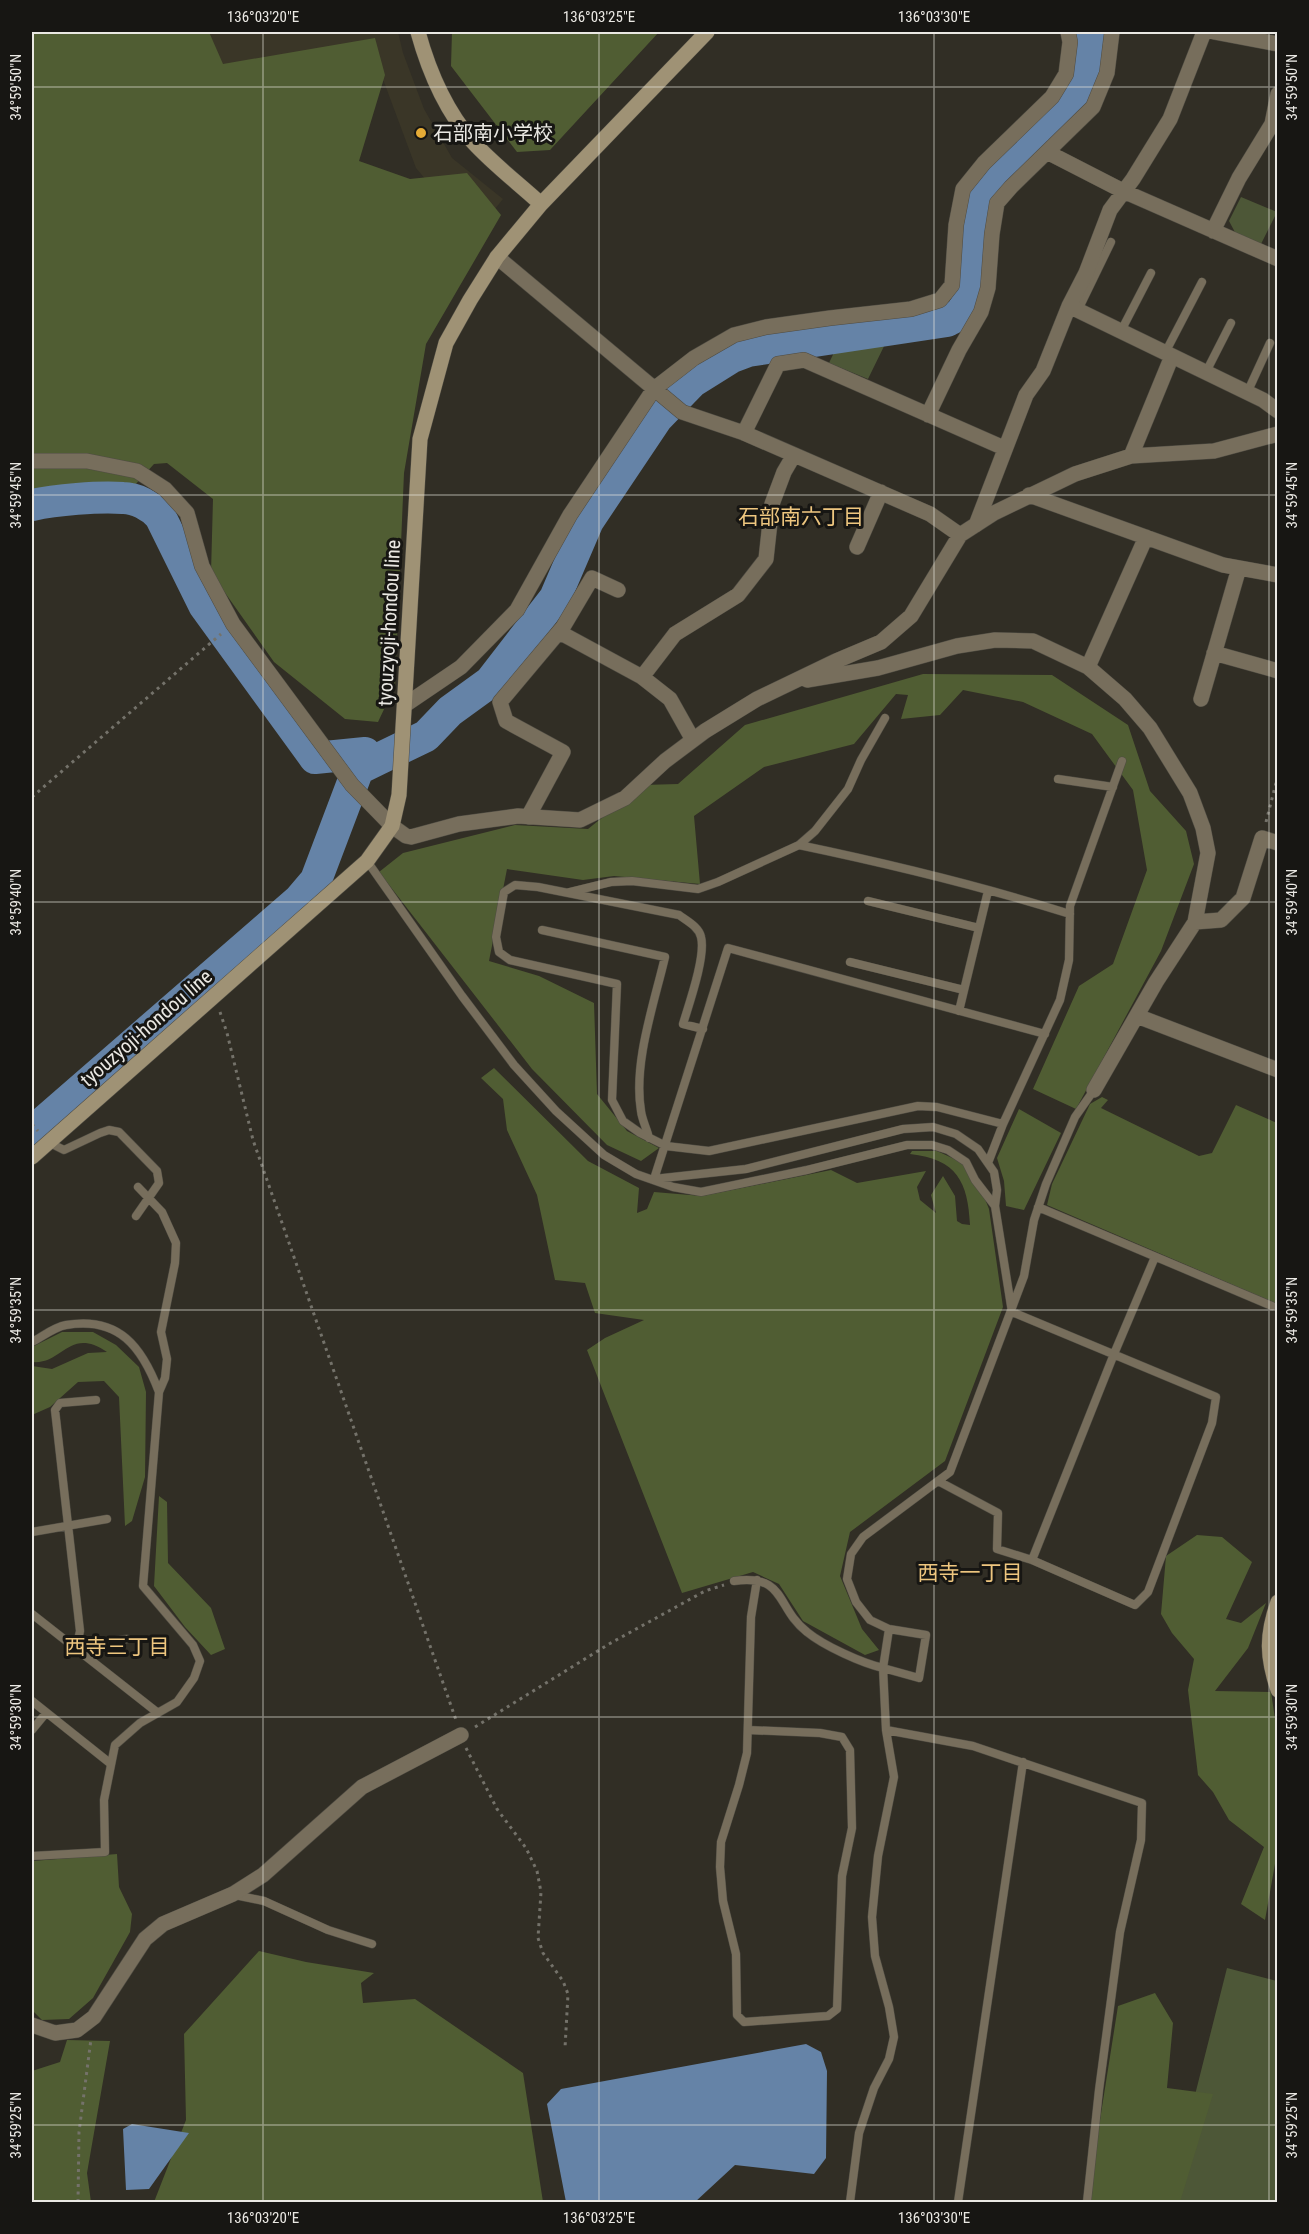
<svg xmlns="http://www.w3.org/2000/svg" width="1309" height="2234" font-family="'Roboto Condensed','Noto Sans JP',sans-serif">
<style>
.built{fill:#3a3627}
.green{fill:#4d5737}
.forest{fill:#505d33}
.water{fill:#6583a7}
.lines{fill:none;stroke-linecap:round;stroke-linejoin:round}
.river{stroke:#6583a7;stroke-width:32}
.lane-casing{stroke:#4f4c43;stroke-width:9}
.street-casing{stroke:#4f4c43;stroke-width:16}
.secondary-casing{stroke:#4f4c43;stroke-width:16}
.path{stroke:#74726a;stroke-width:3;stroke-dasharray:3 4.5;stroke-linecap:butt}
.lane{stroke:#776e5c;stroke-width:8}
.street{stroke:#776e5c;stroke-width:15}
.secondary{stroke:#9f9275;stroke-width:15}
.ticks{fill:none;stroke:#eae8e3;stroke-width:1.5;stroke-opacity:0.45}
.poi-dot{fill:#e6ac36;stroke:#171613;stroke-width:2}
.labels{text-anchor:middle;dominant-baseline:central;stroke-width:6;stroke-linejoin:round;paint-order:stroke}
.poi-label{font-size:20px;fill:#eae8e3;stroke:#171613;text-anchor:start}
.street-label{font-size:20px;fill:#eae8e3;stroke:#171613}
.neighbourhood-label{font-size:21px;fill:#eec67f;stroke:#171613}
.neatline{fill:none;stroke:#eae8e3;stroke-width:2}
.ticks-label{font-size:15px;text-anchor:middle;fill:#eae8e3}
</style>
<rect width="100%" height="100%" fill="#312e25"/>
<path class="built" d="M204 32H398L403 53 424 109 452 158 503 199 473 236 416 168 371 47 221 75Z"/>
<path class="green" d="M1241 197 1277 212 1260 246 1237 236 1229 221Z
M889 336 868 379 829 363 838 344Z
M1227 1968 1277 1981V2202H1168Z"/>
<path class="forest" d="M32 32H209L223 64 375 38 385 75 359 161 410 179 467 173 501 215 426 344 404 473 395 686 378 722 345 719 274 662 211 573 213 499 167 463 154 464 114 508 32 509Z
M452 32H659L550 150 517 152 451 66Z
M923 674 1052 675 1128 725 1150 791 1186 831 1194 864 1161 951 1076 1109 1033 1089 1079 986 1113 964 1147 870 1133 790 1092 734 1023 702 963 690 940 715 901 719 908 695 896 694 854 744 764 767 694 816 700 884 614 876 583 880 507 869 489 961 539 976 594 1003 597 1094 627 1131 659 1148 641 1161 607 1145 532 1069 379 872 403 853 515 825 588 829 643 785 678 784 745 725Z
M494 1068 588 1161 639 1188 637 1213 647 1209 654 1192 702 1196 831 1170 857 1183 926 1171 917 1187 920 1200 936 1213 931 1195 943 1176 955 1196 957 1221 962 1224 970 1225C968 1182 957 1159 910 1154L912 1151H937L972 1167 989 1209 1003 1307 945 1461 850 1532 840 1576 862 1629 879 1650 865 1655 803 1621 779 1584 753 1572 682 1593 587 1350 605 1338 644 1320 595 1313 585 1283 555 1280 537 1195 507 1130 503 1099 481 1078Z
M1102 1097 1108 1100 1101 1108 1199 1156 1212 1153 1236 1105 1277 1123V1302L1275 1303 1047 1205 1052 1184 1090 1104Z
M1019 1109 1061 1133 1024 1210 1006 1206 1004 1181 997 1158Z
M62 1332H93L116 1345 139 1367 146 1392 145 1477 132 1521 125 1526 119 1397 104 1381 78 1382 50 1407 32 1415V1366L52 1369 88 1353 107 1352C69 1326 63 1365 32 1362V1347Z
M159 1496 167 1502 168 1563 211 1608 225 1649 211 1655 185 1627 154 1586Z
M1197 1535 1222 1537 1252 1562 1226 1619 1241 1623 1266 1603 1248 1648 1215 1691 1271 1692 1277 1732 1278 1847 1265 1920 1241 1904 1264 1847 1229 1820 1213 1792 1198 1775 1188 1690 1194 1659 1172 1633 1161 1614 1166 1556Z
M117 1854 119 1887 132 1914 130 1932 93 1998 69 2019 42 2020 32 2010V1863L33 1861Z
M259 1951 306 1962 374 1973 361 1983 363 2003 415 1999 523 2073 543 2202H154L186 2120 184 2034Z
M1155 1993 1173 2023 1167 2088 1213 2094 1180 2202H1087L1118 2006Z
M67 2040 110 2041 87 2173 91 2202H32V2071L60 2062Z"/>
<path class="water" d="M806 2044 821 2052 827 2071 826 2158 814 2174 735 2165 695 2202H566L547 2104 561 2089Z
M132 2124 189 2133 149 2189 126 2190 123 2129Z"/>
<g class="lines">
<path class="river" d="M32 505C55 500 99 496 123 498 136 498 151 506 160 516L204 605 315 758 365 753
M32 1132 299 900 316 880 358 769 426 736 450 711 490 682 555 598 588 521 657 418 692 382 732 357 748 351 947 321C952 318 959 316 962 311 982 287 968 239 974 210 975 201 981 193 987 185L1076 99 1086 79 1092 58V43L1089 32"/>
<g class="lane-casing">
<path id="lane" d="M1078 310 1111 242
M1121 331 1151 273
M1165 353 1202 282
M1206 372 1231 323
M1247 393 1270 343
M1058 779 1113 787
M799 845C890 864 981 886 1070 914
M367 861 462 996 514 1065 556 1111 604 1155 636 1174 673 1187 701 1192 807 1170 907 1145H932L948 1150 966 1162 975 1180 995 1206
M570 892 611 882 632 881 698 889 718 882 799 845 815 831 848 789 861 760 885 718
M868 901 979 928
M542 930 665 957C654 1004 633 1063 641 1111 642 1120 647 1129 649 1138
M850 962 964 990
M959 1011 988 891
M703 1029 683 1024C689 1004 706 956 701 937 699 927 687 921 679 915L538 887 515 885 504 892 496 937 499 952 510 960 617 984 612 1100 623 1121 640 1133 666 1146 709 1151 918 1106 937 1107 1003 1124
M48 1142 64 1150 100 1133 109 1130 119 1132 157 1171 159 1183 136 1216
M988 1163 1003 1124 1060 1000 1069 960 1070 906 1122 761
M654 1179 746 1169 903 1129 933 1127 956 1134 978 1149 994 1172 997 1190 995 1206 1012 1312 1216 1397 1212 1423 1148 1592 1135 1605 1032 1560 997 1549 998 1513 938 1481
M654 1179 728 948 1045 1034
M138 1187 162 1212 176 1243 175 1263 161 1332 167 1359 165 1378 159 1392
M1038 1207 1272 1306
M32 1342C42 1337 54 1327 66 1325 119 1316 142 1347 159 1392L143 1586 193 1645 200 1661 194 1678 177 1702 140 1723 115 1745 104 1800 105 1852 32 1856
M96 1400 60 1403 55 1410 80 1631 76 1649 94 1643 127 1639
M32 1532 107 1519
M1032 1560 1114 1354 1155 1257
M734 1581C787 1574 775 1607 807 1632 824 1646 862 1663 883 1668L889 1629 870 1620 856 1602 847 1579 851 1554 863 1537 950 1472 1024 1276 1034 1220 1046 1184 1075 1117 1094 1090
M32 1614 158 1713
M889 1629 926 1635 919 1678 883 1668 886 1730 973 1746 1142 1803 1141 1840 1120 1932 1099 2090 1087 2202
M32 1701 111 1764
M32 1730 46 1713
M748 1730 820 1733 842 1737 850 1750 852 1828 842 1876 837 2009 828 2016 744 2022 737 2015 736 1954 723 1901 720 1867 721 1842 739 1785 747 1753 751 1617 757 1580
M235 1895 264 1901 328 1930 372 1944
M850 2202 859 2133 874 2088 889 2059 894 2037 889 2007 875 1956 872 1917 878 1856 894 1777 886 1730
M958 2202 1023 1762"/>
</g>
<g class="street-casing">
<path id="street" d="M1214 32 1278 44
M1047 152 1123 191 1278 259
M1213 231 1239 178 1272 124 1278 94
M497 257 682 412 744 433 930 514 960 535
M1069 306 1263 400 1278 411
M928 415 959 350 981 312 988 288 992 234 997 203 1011 187 1093 107 1107 73 1112 32
M744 433 778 364 804 360 1004 448
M1131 456 1172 356
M32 461H87L137 471 165 489 187 513 202 566 233 624 352 785 392 826 406 836 411 837 459 824 518 816 580 820 625 798 665 761 705 731 757 699 836 661 881 642 911 616 960 535 994 513 1075 474 1131 456 1214 451 1278 434
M1029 495 1223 565 1278 575
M976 525 1026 395 1043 371 1069 306 1086 273 1110 210 1133 179 1170 119 1204 32
M857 547 881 492
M559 632 642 677 670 699 693 740
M1214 653 1278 671
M1088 667 1146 537
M642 677 675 634 738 595 766 559 772 504 784 472 794 455
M807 680 878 668 957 646 995 640 1033 641 1088 667 1125 699 1150 728 1190 793 1203 828 1208 853 1195 922 1156 982 1094 1090
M1201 699 1239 568
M405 705 461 667 517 610 570 515 654 389 694 358 734 335 766 327 830 318 911 309 940 300 952 285 956 225 963 189 984 163 1052 97 1066 74 1070 42 1068 32
M528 817 563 752 506 721 500 702 563 627 592 578 618 590
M1195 922 1221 920 1243 898 1262 838 1278 843
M1137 1016 1278 1070
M32 2025 55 2033 77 2030 94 2017 145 1939 163 1924 233 1894 263 1875 362 1787 461 1735"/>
</g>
<g class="secondary-casing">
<path id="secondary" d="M418 32C429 72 445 110 473 142 493 164 518 183 541 204
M32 1157 367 861 392 826 399 795 420 439 446 343 470 300 497 257 541 204 707 32
M1278 1602C1266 1636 1267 1657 1278 1690"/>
</g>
<path class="path" d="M32 797 221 634
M1266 822 1278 775
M220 1012 227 1033 253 1140 456 1720
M32 1124 38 1131
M475 1727 609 1644 705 1591 724 1585
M466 1748 497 1809 526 1848 537 1871 541 1892 538 1938 543 1953 563 1981 568 1994 565 2048
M78 2202 79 2132 91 2039"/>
<use href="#lane" class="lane"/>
<use href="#street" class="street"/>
<use href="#secondary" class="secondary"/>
</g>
<path class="ticks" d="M263 32V2202M599 32V2202M934 32V2202M1269 32V2202M32 87H1278M32 495H1278M32 902H1278M32 1310H1278M32 1717H1278M32 2125H1278"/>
<circle class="poi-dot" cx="421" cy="133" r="6"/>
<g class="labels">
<g class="poi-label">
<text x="433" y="133">石部南小学校</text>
</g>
<g class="street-label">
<text transform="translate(389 623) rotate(-87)">tyouzyoji-hondou line</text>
<text transform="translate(146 1028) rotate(-41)">tyouzyoji-hondou line</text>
</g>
<g class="neighbourhood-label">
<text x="801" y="517">石部南六丁目</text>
<text x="970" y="1573">西寺一丁目</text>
<text x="117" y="1647">西寺三丁目</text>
</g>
</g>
<rect width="1309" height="2234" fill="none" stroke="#171613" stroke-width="66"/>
<rect x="33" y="33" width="1243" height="2168" class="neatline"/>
<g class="ticks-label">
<text x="263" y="22">136°03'20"E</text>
<text x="599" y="22">136°03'25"E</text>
<text x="934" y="22">136°03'30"E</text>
<text transform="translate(16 87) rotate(-90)" y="5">34°59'50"N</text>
<text transform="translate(1292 87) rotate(-90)" y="5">34°59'50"N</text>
<text transform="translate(16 495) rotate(-90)" y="5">34°59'45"N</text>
<text transform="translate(1292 495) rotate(-90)" y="5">34°59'45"N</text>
<text transform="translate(16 902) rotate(-90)" y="5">34°59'40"N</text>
<text transform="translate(1292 902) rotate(-90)" y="5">34°59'40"N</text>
<text transform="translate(16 1310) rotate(-90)" y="5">34°59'35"N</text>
<text transform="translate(1292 1310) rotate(-90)" y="5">34°59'35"N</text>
<text transform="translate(16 1717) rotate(-90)" y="5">34°59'30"N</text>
<text transform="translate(1292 1717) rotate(-90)" y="5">34°59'30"N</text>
<text transform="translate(16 2125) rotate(-90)" y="5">34°59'25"N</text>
<text transform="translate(1292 2125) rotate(-90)" y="5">34°59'25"N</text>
<text x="263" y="2223">136°03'20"E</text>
<text x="599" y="2223">136°03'25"E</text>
<text x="934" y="2223">136°03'30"E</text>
</g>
</svg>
